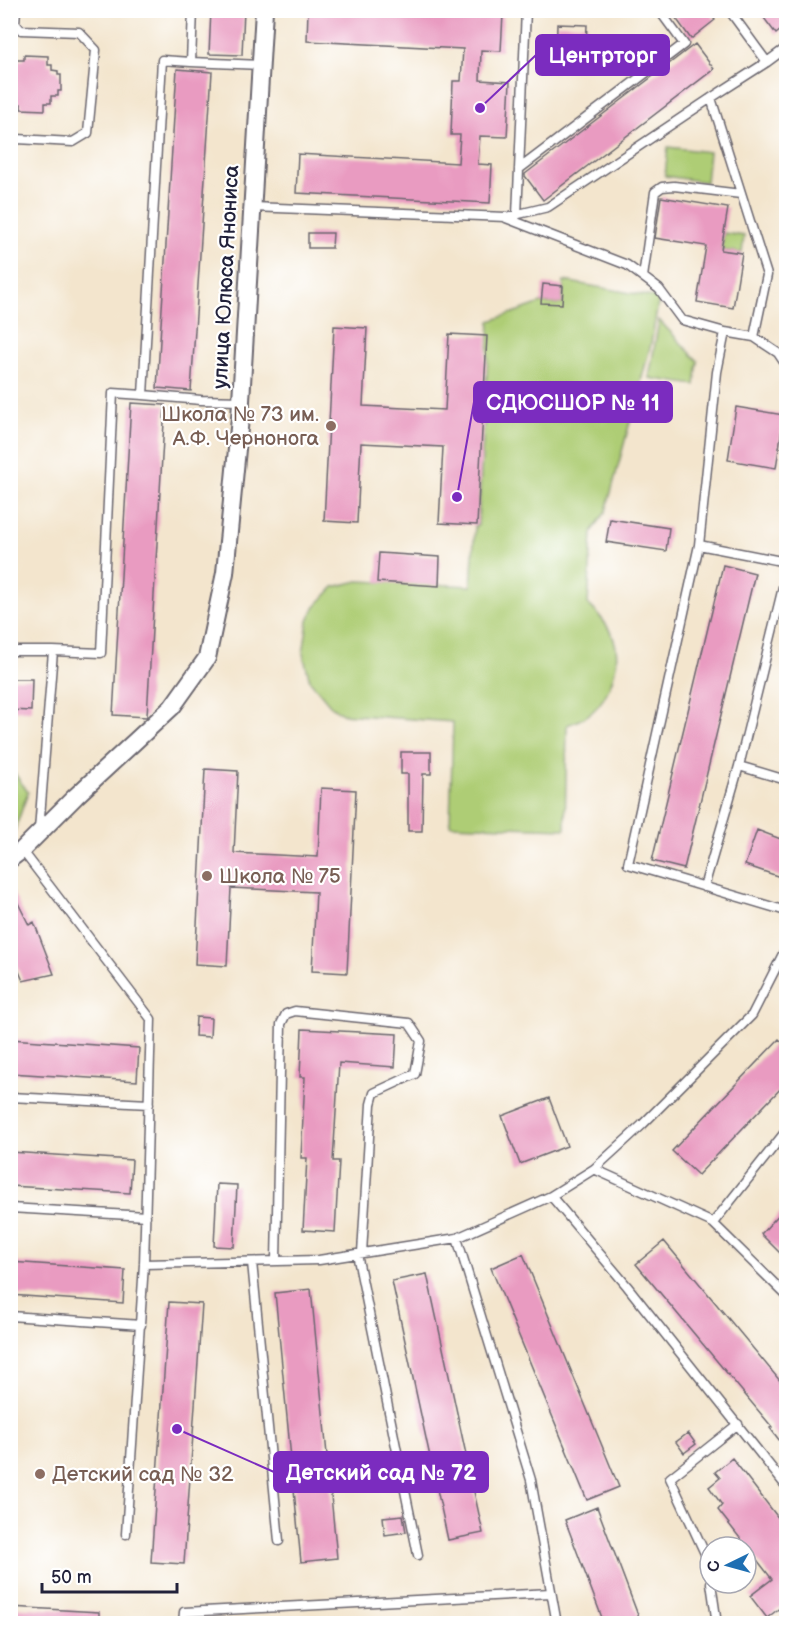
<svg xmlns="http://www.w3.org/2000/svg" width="797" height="1634" font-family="'Balsamiq Sans',sans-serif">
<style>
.green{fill:#aecd75;stroke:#687858;stroke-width:1.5}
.building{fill:#e99bc1}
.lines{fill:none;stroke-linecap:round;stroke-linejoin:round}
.lane-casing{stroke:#6b666e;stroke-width:11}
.street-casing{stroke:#6b666e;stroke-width:20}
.lane{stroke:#fff;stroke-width:8}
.street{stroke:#fff;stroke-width:16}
.education-dot{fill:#8d6e63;stroke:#fff;stroke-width:2}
.labels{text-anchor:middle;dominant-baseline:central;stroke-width:4.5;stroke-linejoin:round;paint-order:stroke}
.street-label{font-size:21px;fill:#22223b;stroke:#fff}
.education-label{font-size:21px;fill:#785e54;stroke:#fff;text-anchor:start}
.leader{fill:none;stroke:#7b2cbf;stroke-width:2}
.callout-dot{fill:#7b2cbf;stroke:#fff;stroke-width:2}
.callout{fill:#7b2cbf;stroke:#7b2cbf;stroke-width:2}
.callout-label{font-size:22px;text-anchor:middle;font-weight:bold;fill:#fff}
</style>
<rect width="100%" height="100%" fill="#fff"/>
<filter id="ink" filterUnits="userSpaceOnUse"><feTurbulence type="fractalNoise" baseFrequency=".0167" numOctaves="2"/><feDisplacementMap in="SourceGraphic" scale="12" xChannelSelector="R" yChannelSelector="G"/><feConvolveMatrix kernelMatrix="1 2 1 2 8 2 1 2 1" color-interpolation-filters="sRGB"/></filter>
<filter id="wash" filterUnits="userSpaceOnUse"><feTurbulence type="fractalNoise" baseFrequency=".008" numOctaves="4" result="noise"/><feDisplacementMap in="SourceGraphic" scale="24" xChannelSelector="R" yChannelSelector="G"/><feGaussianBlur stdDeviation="1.35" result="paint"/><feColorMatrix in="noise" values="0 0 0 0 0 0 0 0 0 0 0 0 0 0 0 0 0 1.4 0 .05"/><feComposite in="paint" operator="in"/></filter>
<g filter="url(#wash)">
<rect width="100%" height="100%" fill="#f3e5cd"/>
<path class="green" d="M668 147 709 152 706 182 665 176Z
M724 233 744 236 742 253 721 250Z
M564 281 659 298 651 344 606 511 592 532 588 604C599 614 611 629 615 643 621 664 609 698 592 712 585 718 576 722 567 725L565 829 450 825 453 722 342 714 330 705 310 681 303 654 308 621 314 608 334 587 358 581 471 586 475 525H478L490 321 541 303 562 304Z
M659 320 698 361 695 385 649 378Z
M15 774 28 792 14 832 11 835V779Z"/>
<g id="blocks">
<path class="building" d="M211 10H244L242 55 209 54Z
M308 10H432L503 14 501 51 481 50 480 80 510 82 507 137 480 136 478 164 492 165 490 203 296 193 298 154 458 163 460 135H451L453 81H461L463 49 307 41Z
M670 10H707L715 20 691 39Z
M758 10H786V26L776 34Z
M557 24 587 25 585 64 556 63Z
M695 44 714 69 543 200 525 176V174Z
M24 55 48 56V65H52V70L58 71V75H61V91H58V96H51V103H45V110L21 109V104H10V60H24Z
M177 69 212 72 191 391 157 388Z
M661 197 728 208 721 250 742 253 733 308 697 302 706 246 655 238Z
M308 233H333L332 248H308Z
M543 284 563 286 562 304 541 303Z
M334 326 367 328 363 406 445 410 449 334 487 336 477 525 439 523 443 447 361 443 357 523 324 521Z
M131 403 165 405 147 716 146 717 113 715Z
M736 407 784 415 776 468 728 460Z
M610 519 669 528 666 551 606 542Z
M379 553 440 557 439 586 377 582Z
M723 565 755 573 684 869 652 861Z
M10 679H32L31 711 10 710Z
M401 752H431V774H423L422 831H408V774H401Z
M205 769 238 771 234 853 318 857 321 788 356 790 347 973 312 971 316 892 231 888 227 966 195 964Z
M757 830 786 841V879L745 865Z
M10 887 29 925 34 922 54 974 23 981 10 950Z
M196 1017 211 1018 210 1037 195 1036Z
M302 1029 397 1034 395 1067 339 1063 333 1161H339L335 1232 303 1230 307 1158H301L305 1077H300Z
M10 1039 139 1048 137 1081 10 1073Z
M779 1039 786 1046V1083L698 1175 672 1151Z
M549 1098 567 1146 520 1164 502 1116Z
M10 1152 132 1160 130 1193 10 1186Z
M217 1184 237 1185 234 1247 214 1246Z
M786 1207V1259L761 1234Z
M664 1241 786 1388V1449L770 1428 772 1427 636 1264Z
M523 1254 619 1487 587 1500 491 1268Z
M10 1262 125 1270 123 1303 10 1295Z
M427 1274 483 1533 448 1540 392 1281Z
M311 1289 337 1558 301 1562 275 1293Z
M169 1302 202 1304 184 1564 151 1562Z
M688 1433 696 1444 684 1453 676 1442Z
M732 1458 786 1528V1603L767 1618 750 1596 772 1579 718 1510 722 1505 709 1487 720 1478 715 1472Z
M597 1507 641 1623H604L565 1520Z
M403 1515 406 1532 385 1535 383 1517Z
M10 1607 99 1612V1623H10Z"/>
</g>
</g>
<g filter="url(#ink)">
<use href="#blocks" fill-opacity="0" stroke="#6b666e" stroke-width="1.5"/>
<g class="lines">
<g class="lane-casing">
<path id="lane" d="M193 10 191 62 261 65
M729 10 767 62
M10 145 17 139 73 142 88 133 96 50 79 32 21 30 15 23 16 10
M519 169 684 44 659 10
M252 207 506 217 548 207 711 98 767 62 786 48
M517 215 526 10
M506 218 627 265 659 289 682 320 725 332 754 337 767 275 711 98
M643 277 655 192 662 187 674 186 741 194
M754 337 778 353 786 365
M143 395 201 400 241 401
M699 545 717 372 725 332
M786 562 699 545 628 864 786 911
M786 575 739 766 786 780
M10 651H53
M39 830 53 651 101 653 113 393 143 395 162 60 191 62
M22 850 151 1019 144 1264 126 1534
M704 887 739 766
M10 1097 149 1104
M594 1169 713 1223 786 1295
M551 1196 627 1286 786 1486
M10 1208 146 1216
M713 1223 786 1131
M357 1254 418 1555
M276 1261 281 1024 286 1014 295 1011 409 1023 421 1041 415 1074 374 1093 371 1104 362 1253
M252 1262 279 1541
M144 1264 319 1260 457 1238
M10 1316 141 1325
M710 1573 708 1560 670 1478 738 1424
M711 1583 717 1624
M183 1624 184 1612 551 1593
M557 1624 531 1480 457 1238 551 1196 594 1169 642 1125 752 1015 786 948"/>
</g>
<g class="street-casing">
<path id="street" d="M10 859 22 850 76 796 172 707 207 658 225 573 240 418 264 10"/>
</g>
<use href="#lane" class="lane"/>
<use href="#street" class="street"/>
</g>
</g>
<g class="education-dot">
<circle cx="331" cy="426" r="6"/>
<circle cx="207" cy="876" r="6"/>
<circle cx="40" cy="1474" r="6"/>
</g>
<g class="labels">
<g class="street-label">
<text transform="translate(226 277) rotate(-87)">улица Юлюса Янониса</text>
</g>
<g class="education-label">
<text x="319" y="414" text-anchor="end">Школа № 73 им.<tspan x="319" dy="24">А.Ф. Чернонога</tspan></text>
<text x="219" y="876">Школа № 75</text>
<text x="52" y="1474">Детский сад № 32</text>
</g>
</g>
<path class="leader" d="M480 108L536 55M457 497L474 402M177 1429L274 1472"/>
<g class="callout-dot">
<circle cx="480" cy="108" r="6"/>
<circle cx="457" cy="497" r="6"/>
<circle cx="177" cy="1429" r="6"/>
</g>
<g class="callout">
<rect x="536" y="35" width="133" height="40" rx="6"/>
<rect x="474" y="382" width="198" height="40" rx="6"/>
<rect x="274" y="1452" width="214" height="40" rx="6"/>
</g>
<g class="callout-label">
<text x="603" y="63">Центрторг</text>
<text x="573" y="410">СДЮСШОР № 11</text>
<text x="381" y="1480">Детский сад № 72</text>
</g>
<rect width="797" height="1634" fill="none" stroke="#fff" stroke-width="36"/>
<g transform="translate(728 1565) rotate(265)"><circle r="28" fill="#ffffff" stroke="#a7a7b1" stroke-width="1.5"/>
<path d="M0-4.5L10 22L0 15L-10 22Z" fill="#1f6fb2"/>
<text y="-9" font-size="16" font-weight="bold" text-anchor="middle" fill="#22223b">С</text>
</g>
<path d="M42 1583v9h135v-9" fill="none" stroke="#22223b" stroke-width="3"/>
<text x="51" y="1583" font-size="18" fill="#22223b" stroke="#ffffff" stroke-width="4.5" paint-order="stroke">50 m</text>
</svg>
